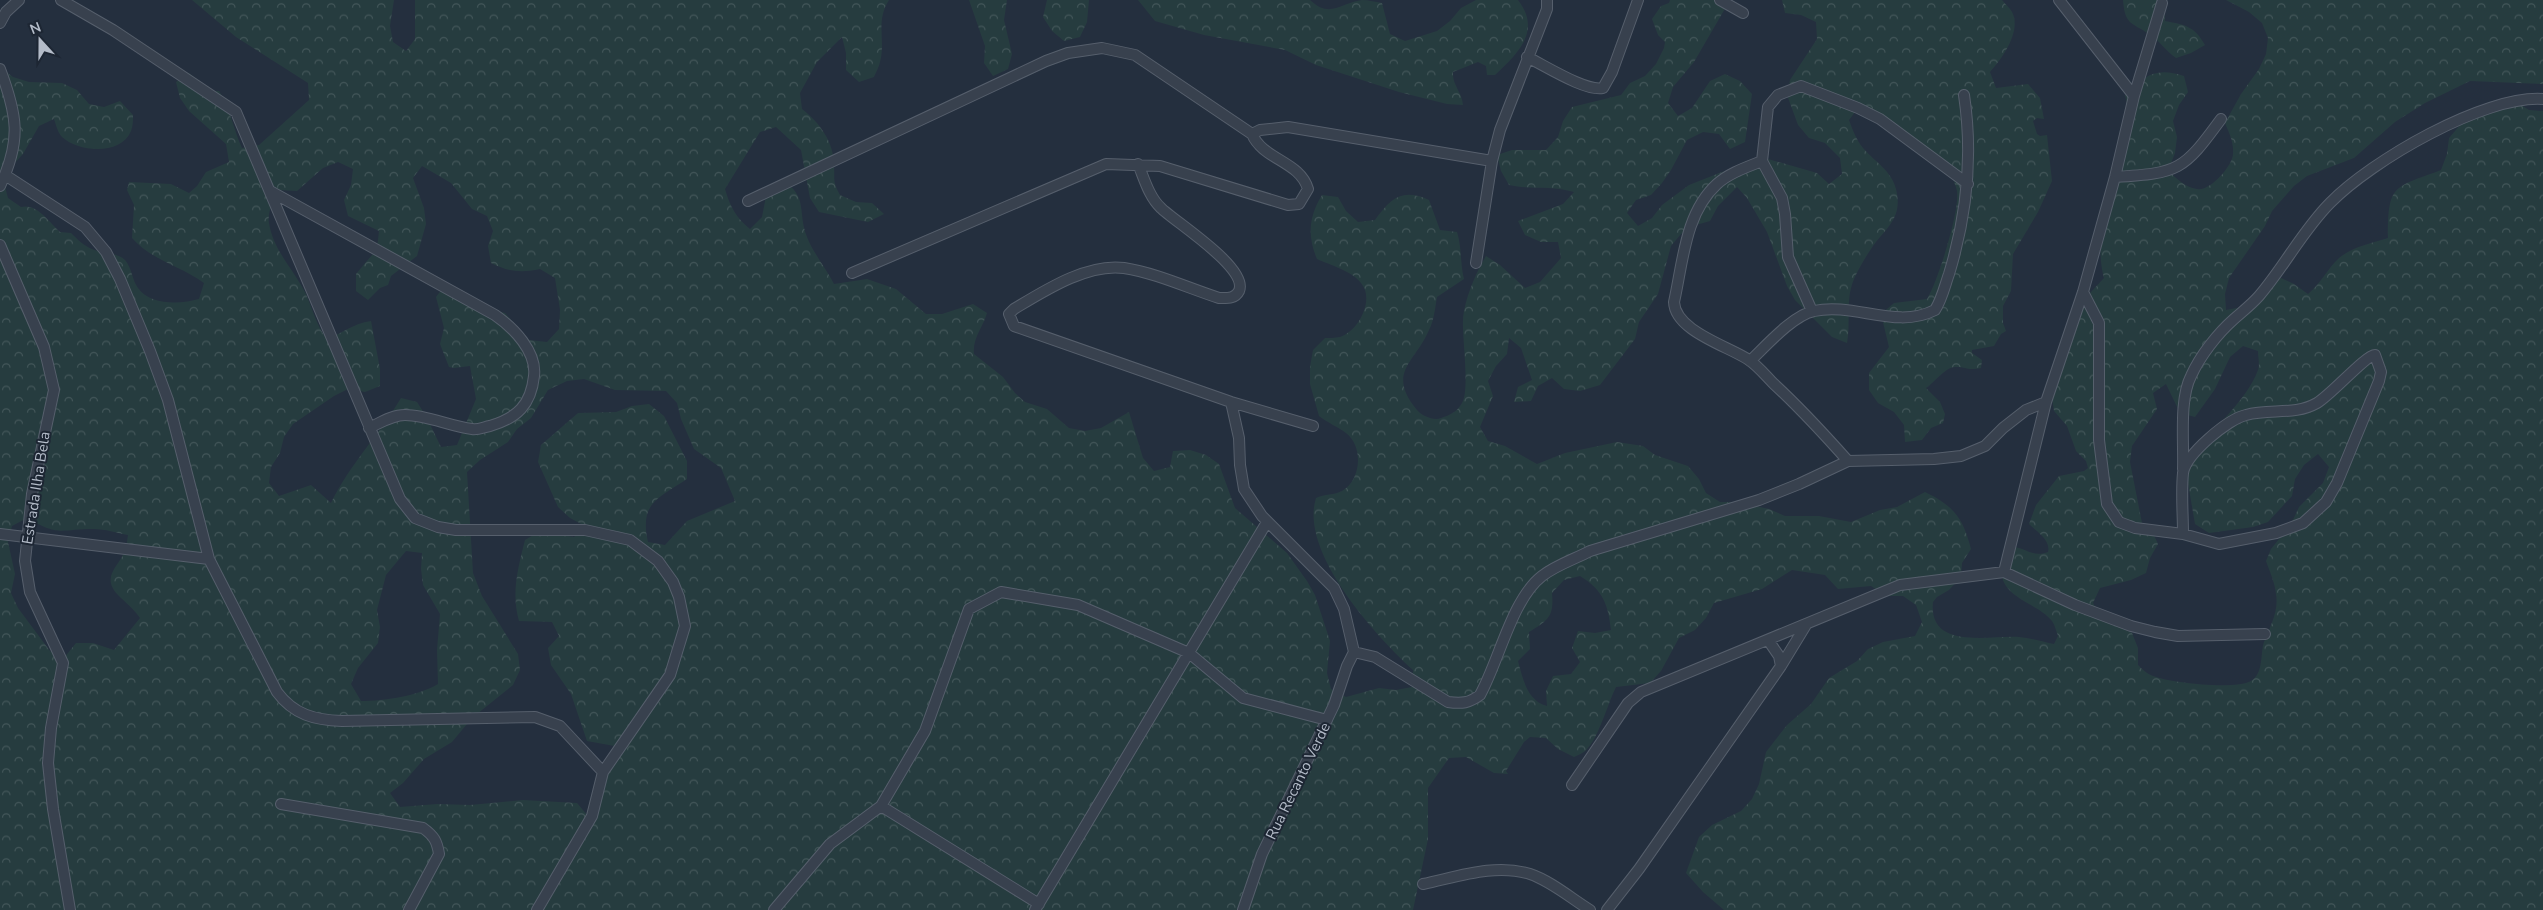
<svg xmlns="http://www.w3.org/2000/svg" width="2543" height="910" font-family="'Nunito Sans',sans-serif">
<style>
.forest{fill:url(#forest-crowns);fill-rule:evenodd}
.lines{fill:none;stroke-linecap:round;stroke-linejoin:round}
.minor-casing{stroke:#565f6c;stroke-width:12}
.minor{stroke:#38414e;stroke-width:10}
.labels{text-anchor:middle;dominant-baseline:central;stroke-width:4;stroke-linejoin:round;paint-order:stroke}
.street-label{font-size:15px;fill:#b4bcc9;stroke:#1d2633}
</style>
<defs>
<pattern id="forest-crowns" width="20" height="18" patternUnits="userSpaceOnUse" patternTransform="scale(1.25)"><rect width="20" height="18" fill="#263c3f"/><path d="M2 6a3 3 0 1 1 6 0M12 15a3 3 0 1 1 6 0" fill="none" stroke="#435659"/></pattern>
</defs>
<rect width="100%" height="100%" fill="#242f3e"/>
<path class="forest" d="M192 0H394L390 26 393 42 406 51 415 39V0H889C875 22 886 40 880 62 879 67 876 72 874 77L859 82 846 70V53L842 37 817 62 800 93 802 109C819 122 834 142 834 165 835 181 832 180 840 195L856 202 872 203 884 214 868 222 819 212 810 198 801 150 776 127 760 132 725 189C730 206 736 218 750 229L762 217 768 186 782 179C809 198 797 211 807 237 812 251 826 268 834 284L867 279 896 289 926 314H942L973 304 987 313C983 327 972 339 974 354L1003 377 1015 393 1025 402 1047 409 1069 428 1085 431 1101 428 1129 412 1143 458 1154 471 1170 467 1173 451 1190 450 1206 455 1219 464 1235 508 1287 553 1307 581 1315 595 1330 641 1327 673 1331 689 1346 697 1379 688 1396 690 1412 687 1413 670C1375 635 1299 552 1316 498 1324 494 1335 495 1342 491 1361 480 1364 447 1346 433 1338 427 1328 423 1319 416L1310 384V367L1313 350 1325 338C1329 338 1335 338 1340 337 1359 331 1375 299 1361 283 1352 271 1330 265 1317 259 1307 236 1309 216 1322 195L1338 197 1346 211 1358 222 1375 220C1391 198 1402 188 1429 200L1440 230 1457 232C1462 248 1460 263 1464 279L1437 297C1435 308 1434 321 1429 330 1415 363 1386 372 1417 410 1422 416 1434 421 1441 418 1450 415 1457 412 1462 403 1470 390 1462 338 1463 320 1464 301 1476 272 1486 256L1500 265 1525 288 1540 282 1561 258 1558 242H1541L1525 235 1518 221 1563 204 1574 192C1552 185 1531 190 1509 185L1501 171 1497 155 1512 150H1546L1558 137 1563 121 1572 107 1621 95 1630 83 1645 76 1656 64 1664 48 1665 42 1658 35 1652 19 1661 6 1669 3 1670 0H1730L1694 62 1673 87 1668 103 1678 116 1692 108 1710 81 1725 74 1740 81 1752 94 1745 142 1730 149 1719 134 1703 132 1687 140 1671 170 1662 183 1651 195 1636 200 1627 213 1638 226 1652 218 1662 205 1689 185 1722 172 1768 159 1817 173 1829 184 1842 174 1840 158 1825 143 1809 138 1798 125 1787 95 1790 80 1817 39 1816 22 1801 15 1785 13 1782 0H2002C2005 4 2010 8 2012 12 2022 31 2002 59 1990 72L1996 88 2028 84 2040 98 2044 119 2037 118 2033 121 2037 134 2040 136 2047 135 2052 181 2038 212 2013 254 2011 291 2003 306V323L2006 331 2001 334 1994 346 1972 350V353L1982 360 1981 368C1967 371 1968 367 1956 367 1946 366 1934 383 1926 388L1940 402 1945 414 1943 423 1931 428 1922 440 1905 442 1904 425 1894 412 1878 403 1869 390V373L1889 347 1881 314 1894 303 1927 299C1938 281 1960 211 1957 191 1956 186 1953 180 1952 176L1858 108 1849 120C1853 131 1856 139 1863 148 1875 162 1891 170 1896 189 1903 217 1888 226 1873 246 1866 256 1859 268 1854 279 1845 300 1851 322 1847 343L1832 337 1795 300 1787 286 1767 232 1747 198 1737 187 1718 206 1710 221 1696 225 1681 234 1671 246 1658 294 1639 322 1635 339 1600 385 1580 391 1564 389 1552 378 1538 386 1531 401 1514 402 1518 387 1532 380 1521 348 1509 338 1507 354 1496 366 1488 381 1493 396 1480 427 1488 441 1505 446 1537 464 1565 453 1617 442 1643 446 1655 455 1688 466 1699 479 1706 493 1720 502H1738L1769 509 1785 516H1819L1851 522 1880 510 1897 507 1925 492C1954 506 1963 518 1971 549L1962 563 1961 577 1949 590 1937 597 1933 602C1928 651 1990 635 2019 637 2031 638 2043 642 2054 644L2058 636C2056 631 2055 625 2052 621 2036 601 1996 598 2002 564 2003 558 2009 551 2012 547 2025 547 2032 558 2048 552 2051 540 2037 532 2029 524L2036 505 2059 476 2084 471 2088 468 2086 461 2076 451 2067 426 2054 411 2052 398 2073 330 2090 293 2104 278C2091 233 2117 152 2127 104L2125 95C2145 75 2156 67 2184 76L2188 92 2179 105 2173 121 2177 137 2175 153 2168 171C2178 179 2184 187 2197 189 2210 192 2233 165 2233 154 2234 142 2229 133 2225 123L2241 94 2259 69 2266 54 2268 38 2262 23 2249 12 2226 0H2543V84L2470 81 2425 103 2395 122 2354 158 2307 176 2294 186 2272 211 2265 226 2229 278 2225 294 2226 310 2242 307 2279 277 2294 284 2308 294C2321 283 2328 268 2339 258 2352 247 2372 243 2388 238 2388 184 2393 188 2441 170L2447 154 2449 138 2461 124 2489 108 2521 105 2529 110 2543 111V910H1724L1703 892 1686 873 1699 837 1712 825 1741 811 1752 799 1759 784 1766 752 1787 725 1811 704 1829 678 1857 661 1868 649 1883 642 1915 636 1922 622 1916 605 1903 596H1886L1871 586 1838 589 1825 575 1792 570 1762 589 1714 603 1706 618 1695 630 1679 638 1661 671 1650 683 1616 687C1608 703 1598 739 1587 749 1584 753 1578 755 1574 757L1558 749 1546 738 1530 737 1524 742 1506 771 1508 774 1494 773 1466 757 1449 758 1428 788V839L1413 910H0V67L13 77 29 82 62 83 77 90 89 104 104 107 120 101 133 115C133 120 133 126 131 131 121 156 78 152 62 137 58 133 56 125 54 119L39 126 23 154 12 166 4 183 8 198 21 207C37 203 49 222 60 232L71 233C77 239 84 246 92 249 102 254 117 252 125 260 132 268 132 280 138 288 150 306 182 304 199 299L204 283C181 266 151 260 132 238L134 205 127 190 129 182 171 184 189 193 197 186 206 172 229 162 226 144 189 111 180 98 176 82 189 73 211 91H219C231 109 233 129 242 148L259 145 309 100 308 83 236 37ZM338 162 353 169 351 185 344 200 348 216 379 231 377 249 356 274V291L368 300 380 288 388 285 391 276 417 256 426 224 424 208 413 178 422 166 451 183 472 209 487 216 493 231 488 246 491 263C509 272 521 273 540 269L555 278 560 310 559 329 547 342 529 340 505 313 488 309 446 284 436 297 444 328 440 344 449 367 454 368 470 366 476 399 457 445 441 447 426 416 417 402 401 398C379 435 350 464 331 503L311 485 279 496 269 483 271 467 280 453 284 437 293 424 334 396 348 389 365 392 380 386V369L371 321C352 324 345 332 327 339 316 325 313 310 306 294 294 270 273 250 269 223 267 212 274 200 278 190L297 191 323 168ZM2243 346 2258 351C2258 357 2260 365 2258 370 2246 403 2207 434 2184 460L2195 524 2209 533 2253 527 2268 522 2292 496 2295 479 2304 465 2318 454 2329 467 2323 483 2299 507 2291 524 2271 549 2266 561C2270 572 2275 583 2276 594 2279 611 2270 627 2264 642 2260 654 2264 673 2251 681 2235 690 2171 683 2153 676 2147 674 2142 669 2138 665V648L2132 633 2101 617 2093 603 2100 588 2131 580 2146 573 2150 558 2158 544 2151 529 2142 523 2130 462 2132 446 2157 409 2153 393 2166 384 2180 413 2195 417 2215 389 2230 357ZM584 379 615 390 666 391 677 403 681 419 694 449 721 468 735 501 687 521 665 545 648 542C639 502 659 498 687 479V461L664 416 649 404 632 406 616 412 578 413 541 445 538 462 558 507 570 518 585 526 574 537 540 531 525 540C518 568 511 593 519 621L552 622 559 636 548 648 551 665 571 694 587 741 620 747 588 816 577 803 523 800 470 805 437 804 400 807 390 793 403 783 424 759 452 742 472 718 513 685 520 670 518 654 482 596 473 573 467 472 480 460 508 442 517 429 531 418 548 390 567 381ZM27 518C60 537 59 529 94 529 105 529 117 533 128 535 127 540 127 546 125 550 120 566 100 576 118 595 126 603 133 608 140 618L114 650 93 643H76L64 658 50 651 18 608 11 593 15 574 8 542 12 526ZM406 551 422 553 421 569 423 585 440 614 437 650 438 684C418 696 384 701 361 701L351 684 358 668 378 643 380 627 377 610 386 575ZM1580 576C1603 590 1608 604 1611 630L1595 633 1578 631 1572 648 1580 662 1571 674 1553 676 1546 691 1547 706C1527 701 1523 679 1518 661L1530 649 1529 632C1549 620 1554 616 1552 593L1564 580Z
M969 0H1007L1004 20 1012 54 1008 69 993 76 984 63 985 46Z
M1047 0H1089L1087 22 1080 37 1064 41 1052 31 1043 17Z
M1138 0H1310C1330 19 1340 3 1362 0 1369 0 1375 2 1382 3L1390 34 1405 41 1437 31 1450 21 1461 8 1476 0H1518C1542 31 1518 53 1495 75H1487L1486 66 1478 62 1453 72C1452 85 1462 92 1463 105L1447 104 1399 92 1316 65 1285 50 1204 35 1155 21Z
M2123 0H2167L2164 4 2165 21C2186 25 2194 26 2205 45L2191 53 2176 58C2166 51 2159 40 2149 34 2131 22 2125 25 2123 0Z"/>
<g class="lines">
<g class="minor-casing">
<path id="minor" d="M61 0 113 30 236 112 400 499 415 518 438 527 456 530H585L630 540 658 561 673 582 679 597 685 626 670 675 603 772 592 816 537 910
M1720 0 1743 13
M2059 0 2134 96
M0 23 6 12 19 0
M1527 57C1544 65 1586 92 1603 88L1612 72 1638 0
M0 69C17 114 22 140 0 186
M1252 134 1260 130 1288 127 1492 161
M1762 161C1747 167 1729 173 1717 184 1685 213 1683 262 1674 302 1675 331 1728 346 1749 360 1758 366 1766 376 1774 384 1800 408 1824 434 1848 461
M1138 164C1144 178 1149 197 1161 208 1175 222 1249 268 1239 291 1235 299 1227 298 1219 298 1188 288 1156 273 1124 268 1087 263 1044 291 1014 309L1009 314 1014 326 1231 402 1313 426
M5 175 85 227 106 252 120 279 150 351 168 400 209 559
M2115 177C2179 173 2183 171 2221 119
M270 191 495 315C514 328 537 352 534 376 531 405 517 418 490 426 484 427 478 430 472 429 449 426 427 415 405 415 392 415 380 423 369 428
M748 201 1046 61 1068 53 1102 48 1135 55 1252 134C1263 160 1300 161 1308 189L1299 204 1288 205 1160 166 1106 164 852 273
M0 245 44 347 54 390 32 494 25 561 30 592 63 663 51 728 48 763 53 809 70 910
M1476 263 1492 161 1500 130 1547 9V0
M2083 292 2099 323V440L2107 504 2119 522 2135 528 2183 534 2219 544 2276 533 2303 523 2326 502 2337 483 2379 381 2381 372 2375 355C2366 355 2331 395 2317 403 2294 416 2270 408 2246 415 2228 419 2186 454 2183 473 2181 493 2183 514 2183 534
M1812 311 1788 257 1785 214 1782 198 1762 161 1768 107 1778 95 1801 86 1858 108 1880 119 1968 184
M1750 361C1765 347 1793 315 1814 311 1854 302 1896 330 1935 310 1942 299 1945 285 1949 274 1967 215 1973 155 1964 95
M1231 402 1239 438 1240 465 1244 489 1262 516 1334 588 1344 609 1354 652 1375 657 1448 702C1462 704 1469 703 1480 695 1499 661 1512 599 1542 576 1556 565 1575 559 1590 551L1759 500 1799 484 1848 461 1934 459 1961 456 1985 446 2003 428 2026 410 2046 402
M2183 469C2184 443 2179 399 2191 376 2200 356 2217 334 2234 319 2243 311 2251 305 2259 296 2284 267 2303 230 2330 203 2371 161 2484 95 2543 99
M0 534 209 559 277 692C294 715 315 720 342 721L535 717 560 726 603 772
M2004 572 2046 402 2083 292 2115 177 2134 96 2162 3
M1768 640 1779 656 1781 666
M1572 785 1628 703 1641 692 1900 585 2004 572 2075 605 2131 626 2155 632 2178 636 2265 634
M281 804 423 828C434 836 437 841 439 854L409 910
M881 806 925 731 969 609 1001 592 1078 605 1189 653 1243 698 1327 720
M1423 884C1457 877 1495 863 1530 874 1551 881 1572 899 1590 910
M774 910 830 844 881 806 1039 904
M1035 910 1267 522
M1243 910 1262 854 1334 705 1347 666 1354 652
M1607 910 1639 869 1781 666 1806 625"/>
</g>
<use href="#minor" class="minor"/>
</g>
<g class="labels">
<g class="street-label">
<text transform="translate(36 488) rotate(-81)">Estrada Ilha Bela</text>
<text transform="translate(1298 781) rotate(-64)">Rua Recanto Verde</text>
</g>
</g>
<g transform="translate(40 40) rotate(339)" stroke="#1d2633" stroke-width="4" paint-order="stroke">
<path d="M0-4L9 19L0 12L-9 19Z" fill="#b4bcc9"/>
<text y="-8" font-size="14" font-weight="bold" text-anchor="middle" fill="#b4bcc9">N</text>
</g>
</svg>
